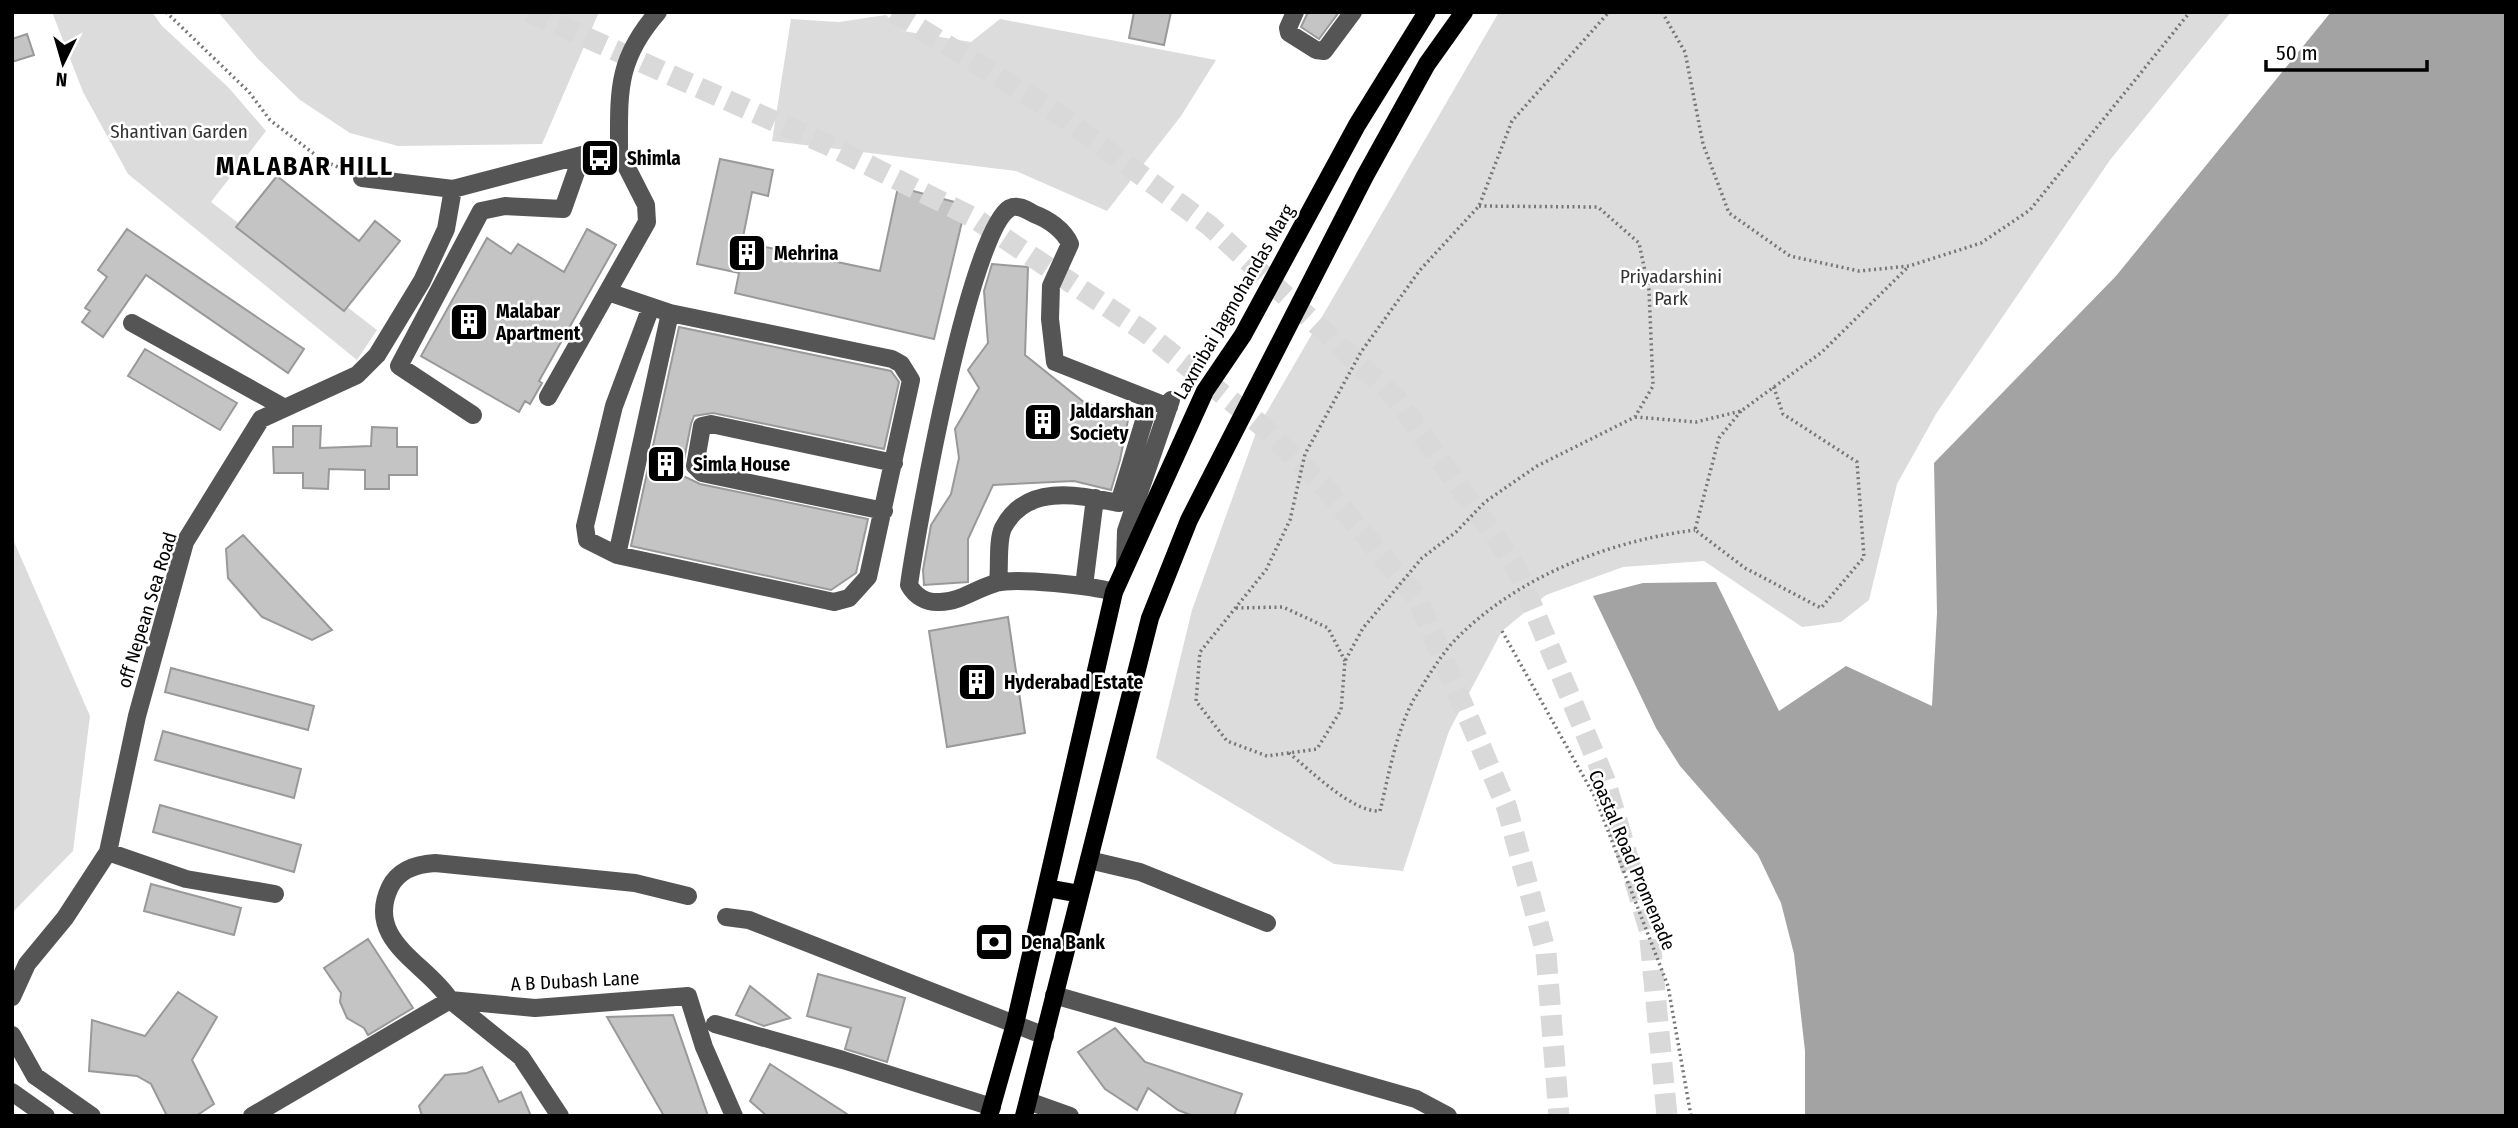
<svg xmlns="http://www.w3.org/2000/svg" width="2518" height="1128" font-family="'Fira Sans Condensed',sans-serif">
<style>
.green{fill:#dcdcdc}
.water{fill:#a3a3a3}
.building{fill:#c4c4c4;stroke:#999;stroke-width:2}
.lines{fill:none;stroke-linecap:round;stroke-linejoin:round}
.highway-tunnel{stroke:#d9d9d9;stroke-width:21;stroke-dasharray:21 10;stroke-linecap:butt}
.path{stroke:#777;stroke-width:3.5;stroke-dasharray:2 3.5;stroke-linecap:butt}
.minor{stroke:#555;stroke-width:18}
.major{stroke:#000;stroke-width:18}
.labels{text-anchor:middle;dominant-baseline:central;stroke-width:5;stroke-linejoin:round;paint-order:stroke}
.park-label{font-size:19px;fill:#333;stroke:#fff}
.poi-label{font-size:19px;font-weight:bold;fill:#000;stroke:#fff;text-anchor:start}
.street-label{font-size:19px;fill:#000;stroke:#fff}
.district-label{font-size:26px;font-weight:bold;letter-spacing:2px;fill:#000;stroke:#fff}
</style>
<rect width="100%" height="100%" fill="#fff"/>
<path class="green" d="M52 12H152L162 26 229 88 266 131 211 202 377 330 357 360 128 174 83 92Z
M218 12H599L542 144 398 146 350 133 300 100 257 58Z
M1499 12H2231L2110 160 1936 414 1897 484 1869 600 1841 622 1802 627 1704 561 1623 567 1546 595 1502 631 1449 731 1403 871 1334 864 1156 758 1192 610 1258 427Z
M886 15 903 31 971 42 1000 19 1216 60 1181 116 1107 211 1016 171 772 141 791 19 839 22Z
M12 537 90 716 73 851 12 913Z"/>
<path class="water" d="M2331 12H2506V1116H1805V1051L1794 954 1781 903 1758 855 1680 766 1656 728 1593 596 1643 583 1716 582 1779 711 1846 666 1932 706 1937 613 1934 463 2116 276Z"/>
<path class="building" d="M1134 12H1171L1164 45 1129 38Z
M1308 12H1339L1319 39 1301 27Z
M27 34 34 55 12 62V39Z
M720 159 773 170 768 196 752 192 742 242 880 271 898 187 966 205 934 339 735 293 739 273 697 264Z
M277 176 359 241 375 221 400 241 344 311 236 227Z
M127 229 304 349 288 373 146 275 103 337 82 322 90 311 85 308 107 277 98 270Z
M587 229 616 245 539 381 542 383 530 404 525 401 519 412 421 356 487 238 511 254 518 244 564 272Z
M992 264 1028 267 1025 355 1085 403 1129 415 1120 460 1111 490 1074 481 993 485 968 539V582L924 585 923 570 931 525 951 494 959 458 955 429 979 388 968 370 988 343 984 291Z
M679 327 891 371 899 382 884 449 713 413 694 416 691 424 681 475 700 484 868 519 856 573 831 590 631 546Z
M145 349 237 403 220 430 128 376Z
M293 426H321L320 448 371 446 372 427 397 428V447H417V475H389V489H365V470L329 469 328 489 303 488V473H274L273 447H293Z
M243 535 332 630 312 640 262 617 228 578 226 549Z
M1008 617 1025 733 947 747 929 631Z
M171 668 314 706 308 730 165 692Z
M163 731 301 769 294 798 155 760Z
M160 805 301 845 294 872 153 832Z
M151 884 241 908 234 935 144 911Z
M368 939 413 1008 368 1035 364 1028 347 1018 340 1002 341 993 324 968Z
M818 974 905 998 887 1062 845 1049 851 1028 807 1016Z
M750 986 790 1018 764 1026 736 1015Z
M178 992 217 1017 192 1060 214 1104 196 1116H167L151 1084 137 1076 89 1071 92 1020 145 1036Z
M673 1015 708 1116H664L607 1017Z
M1115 1028 1145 1062 1242 1094 1234 1116H1193L1178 1110 1148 1088 1137 1110 1105 1089 1078 1052Z
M770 1064 850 1116H767L750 1101Z
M482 1067 499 1102 521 1092 531 1116H422L419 1106 445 1075 467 1073Z"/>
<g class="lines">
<path class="highway-tunnel" d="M529 12 830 146 974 218 1145 332 1261 425 1328 491 1417 598 1507 808 1546 953 1559 1116
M893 12 1057 113 1210 226 1396 398 1515 565 1605 780 1649 929 1667 1116"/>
<path class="path" d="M166 12 249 92 270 120 322 160 347 171
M1662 12 1685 52 1703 144 1729 213 1790 256 1859 271 1909 266 1981 243 2030 210 2190 12
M1479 206 1598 207 1639 243 1649 290 1653 386 1635 417 1537 466 1485 502 1456 532 1422 558 1363 628 1345 661 1341 710 1317 749 1267 756 1227 741 1196 701 1200 652 1266 570 1290 520 1305 454 1361 352 1420 270 1479 206 1512 121 1609 12
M1741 411 1719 438 1695 530 1745 568 1821 608 1864 557 1857 462 1783 414 1773 385
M1635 417 1696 422 1741 411 1822 352 1907 268
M1236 608 1283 607 1328 628 1345 661
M1502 631 1595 797 1668 986 1691 1116
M1289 753C1310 770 1353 813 1380 811 1389 774 1396 732 1414 699 1426 680 1441 654 1457 638 1519 576 1609 541 1695 530"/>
<path class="minor" d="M1295 12 1288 28 1289 33 1316 50 1324 51 1353 12
M362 178 453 189 582 155 619 152C619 92 616 60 658 12
M608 292 670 313 892 359 901 364 911 380 868 577 849 598 834 602 617 555 670 313
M132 323 285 408
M548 397 647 222 646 205 619 152
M473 415 399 366 481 211 505 206 563 209 582 155
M884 511 702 473 695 466 702 426 711 424 894 463
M617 555 587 540 585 526 614 406 651 307
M1125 567 1126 531 1171 400
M998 582C1000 567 997 541 1003 528 1026 483 1079 495 1119 503L1150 401
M1084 586 1095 498
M1114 592C1093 586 1016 577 996 583 977 588 960 602 940 602 926 603 915 596 909 585 917 528 970 230 1010 208 1018 204 1027 210 1034 214 1048 219 1064 230 1070 244L1051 286 1050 319 1055 362 1169 407
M108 852 186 879 275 894
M1089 860 1140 872 1267 923
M688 896 635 883 435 863C417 864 399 869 390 887 364 941 428 964 450 1000L535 1008 688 996 704 1047 734 1116
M726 917 749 920 1045 1036
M1054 995 1416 1099 1448 1116
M12 997 27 964 65 918 108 852 137 716 185 542 261 419 357 375 377 355 422 281 446 229 453 189
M715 1024 843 1060 992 1107
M12 1035 35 1076 92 1116
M12 1092 46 1116
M1028 1101 1070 1116
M252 1116 450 1000 521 1057 560 1116"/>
<path class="major" d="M1047 888 1080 894
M989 1116 1015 1024 1114 592 1205 391 1243 335 1357 125 1427 12
M1024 1116 1150 618 1189 520 1365 176 1427 64 1464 12"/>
</g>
<defs>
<g id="bus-square" transform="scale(2.0125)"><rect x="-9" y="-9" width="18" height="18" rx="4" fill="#000" stroke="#fff"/><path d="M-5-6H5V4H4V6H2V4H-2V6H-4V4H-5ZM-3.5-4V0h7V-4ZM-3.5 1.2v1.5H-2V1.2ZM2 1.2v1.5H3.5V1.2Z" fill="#fff"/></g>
<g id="building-square" transform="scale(2.0125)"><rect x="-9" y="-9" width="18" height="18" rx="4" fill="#000" stroke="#fff"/><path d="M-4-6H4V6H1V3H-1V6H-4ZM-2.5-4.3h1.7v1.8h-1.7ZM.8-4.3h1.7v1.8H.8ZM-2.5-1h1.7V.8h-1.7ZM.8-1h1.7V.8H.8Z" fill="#fff"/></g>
<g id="bank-square" transform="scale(2.0125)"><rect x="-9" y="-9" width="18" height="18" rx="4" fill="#000" stroke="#fff"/><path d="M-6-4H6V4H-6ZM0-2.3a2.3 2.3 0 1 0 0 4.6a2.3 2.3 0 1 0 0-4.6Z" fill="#fff"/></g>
</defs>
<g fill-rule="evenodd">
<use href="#bus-square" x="600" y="158"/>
<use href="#building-square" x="747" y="253"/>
<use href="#building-square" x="469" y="322"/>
<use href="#building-square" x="1043" y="422"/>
<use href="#building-square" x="666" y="464"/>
<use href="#building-square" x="977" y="682"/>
<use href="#bank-square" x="994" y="942"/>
</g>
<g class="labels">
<g class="park-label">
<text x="179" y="131">Shantivan Garden</text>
<text x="1671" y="276">Priyadarshini<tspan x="1671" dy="22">Park</tspan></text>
</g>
<g class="poi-label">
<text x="627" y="158">Shimla</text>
<text x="774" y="253">Mehrina</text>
<text x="496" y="311">Malabar<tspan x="496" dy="22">Apartment</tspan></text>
<text x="1070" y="411">Jaldarshan<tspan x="1070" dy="22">Society</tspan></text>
<text x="693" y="464">Simla House</text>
<text x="1004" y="682">Hyderabad Estate</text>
<text x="1021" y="942">Dena Bank</text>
</g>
<g class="street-label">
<text transform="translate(1234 302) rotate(-60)">Laxmibai Jagmohandas Marg</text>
<text transform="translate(147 610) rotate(-73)">off Nepean Sea Road</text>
<text transform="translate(1632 860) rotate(67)">Coastal Road Promenade</text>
<text transform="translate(575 981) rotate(-3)">A B Dubash Lane</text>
</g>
<g class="district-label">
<text x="305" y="166">MALABAR HILL</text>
</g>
</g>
<rect width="2518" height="1128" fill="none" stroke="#000000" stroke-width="28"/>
<g transform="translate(63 63) rotate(185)" stroke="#ffffff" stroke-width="5" paint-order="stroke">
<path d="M0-5L12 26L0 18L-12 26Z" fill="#000000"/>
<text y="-10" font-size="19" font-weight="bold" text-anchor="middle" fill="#000000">N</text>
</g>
<path d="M2266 60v10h161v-10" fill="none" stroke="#000000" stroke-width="3.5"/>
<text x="2276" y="60" font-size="21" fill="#000000" stroke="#ffffff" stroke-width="5" paint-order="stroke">50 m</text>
</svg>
